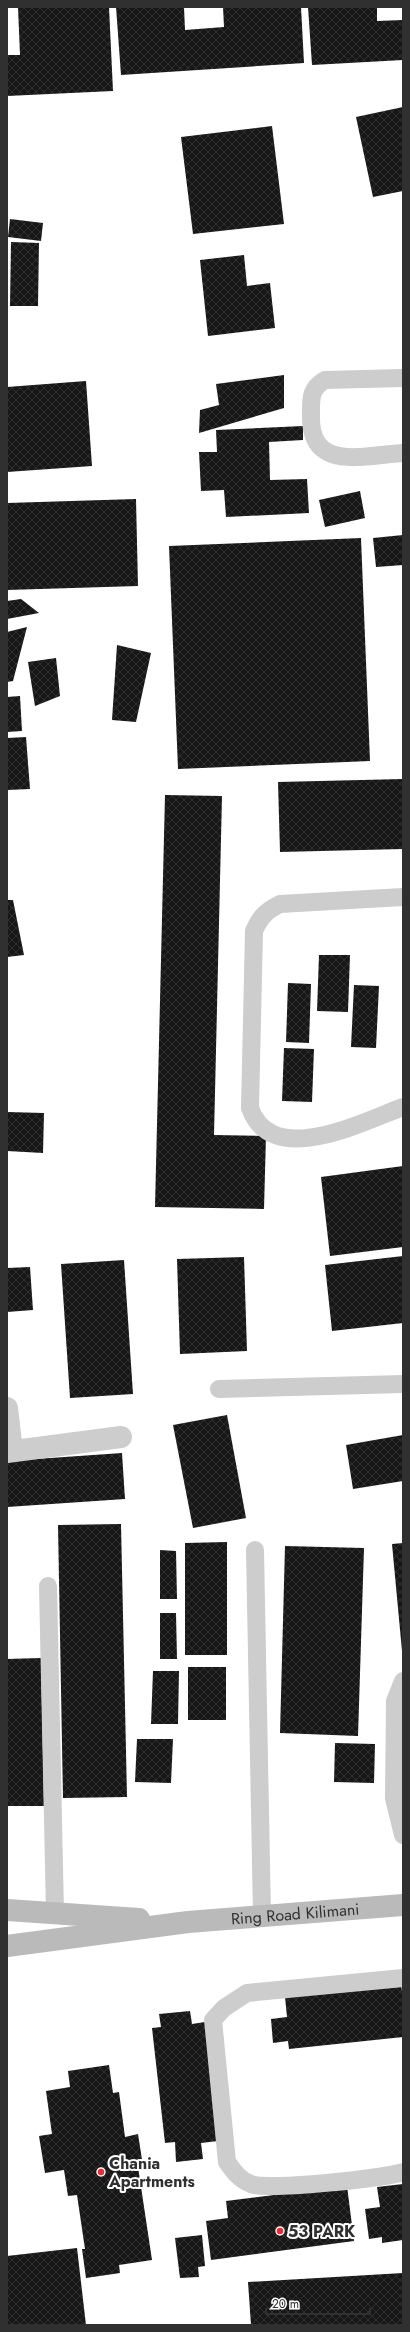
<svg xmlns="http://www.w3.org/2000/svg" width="410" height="2332" font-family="Jost,sans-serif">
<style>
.building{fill:url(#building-cross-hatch)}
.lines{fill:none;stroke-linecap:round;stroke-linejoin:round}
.lane{stroke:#cdcdcd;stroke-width:18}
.street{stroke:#cdcdcd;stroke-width:22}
.secondary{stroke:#bababa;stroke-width:22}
.poi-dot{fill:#f02934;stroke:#fff;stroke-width:1.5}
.labels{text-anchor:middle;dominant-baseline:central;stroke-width:4;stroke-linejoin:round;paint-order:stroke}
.street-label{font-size:16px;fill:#303030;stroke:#fff}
.poi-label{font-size:16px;font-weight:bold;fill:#303030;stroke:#fff;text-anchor:start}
</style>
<defs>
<pattern id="building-cross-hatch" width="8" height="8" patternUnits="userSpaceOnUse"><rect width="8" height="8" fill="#171717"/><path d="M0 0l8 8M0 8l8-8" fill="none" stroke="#303030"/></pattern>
</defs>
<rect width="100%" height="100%" fill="#fff"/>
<path class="building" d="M18 7H109L113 91 7 96V55H20Z
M116 7H184L185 30 224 27 223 7H301L304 63 121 75Z
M308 7H377V21L403 20V60L312 65Z
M403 107V191L373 197 356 117Z
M272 126 284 224 193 234 181 137Z
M10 219 43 223 41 241 8 237Z
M11 242 39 243 38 306H10Z
M244 255 247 286 270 283 275 328 208 336 200 260Z
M284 375V408L199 433 200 410 219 405 216 384Z
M86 381 92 466 7 472V387Z
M303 426V440L269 442 270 480 307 479 309 513 226 517 224 490 201 491 199 452H217L216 430Z
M360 491 365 518 325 527 319 500Z
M136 499 138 586 7 590V503Z
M403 535V565L376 567 373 538Z
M361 538 370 761 178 769 169 546Z
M21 599 39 613 7 619V601Z
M27 627 13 681 7 682V632Z
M117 645 151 653 136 722 112 720Z
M56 658 60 696 35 706 28 662Z
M20 696 22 731 7 732V697Z
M26 737 30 789 7 790V738Z
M403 779V849L280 852 278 782Z
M165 795 222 796 214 1135 266 1136 264 1209 155 1207Z
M7 900H13L24 955 7 957Z
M319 955H350L348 1012 317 1011Z
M288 983 311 984 309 1043 286 1042Z
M354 985 379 986 376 1048 351 1047Z
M284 1048 314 1049 312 1102 282 1101Z
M7 1112 44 1113 43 1153 7 1151Z
M403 1166V1247L330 1256 321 1177Z
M403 1256V1323L332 1331 325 1265Z
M244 1257 247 1351 180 1354 177 1259Z
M124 1260 133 1394 70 1398 61 1264Z
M30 1267 33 1310 7 1312V1268Z
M227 1415 246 1518 193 1528 173 1425Z
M403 1435V1481L353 1489 346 1445Z
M122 1453 125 1499 7 1507V1461Z
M121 1524 127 1797 63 1798 58 1525Z
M227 1542V1655H185V1543Z
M403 1543V1651H402L392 1544Z
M285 1546 364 1548 358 1736 280 1733Z
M160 1550 176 1551 177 1599H160Z
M160 1613H176L177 1659H160Z
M41 1658 44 1806H7V1659Z
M188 1667H226V1720H188Z
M153 1671H179L178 1724H151Z
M137 1739H173L171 1783 135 1782Z
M335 1743 375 1744 374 1783 334 1782Z
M401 1984 403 1999V2037L289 2049 288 2041 273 2043 271 2019 287 2017 285 1997Z
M190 2011 192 2024 205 2022 218 2141 201 2143 203 2159 176 2162 175 2142 165 2143 152 2028 161 2027 159 2014Z
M109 2065 113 2093 119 2092 125 2137 138 2134 143 2166 138 2167 152 2260 119 2265 120 2273 86 2278 82 2249H85L77 2195 68 2196 64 2170 45 2173 39 2136 52 2134 46 2091 70 2087 68 2071Z
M403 2184V2240L382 2243V2237L369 2239 365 2209 380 2207 377 2187Z
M347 2186 354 2241 211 2260 206 2221 228 2218 226 2201Z
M202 2235 205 2266 198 2267 199 2277 180 2278 175 2238Z
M77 2248 86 2325H7V2256Z
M403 2273V2325H251L248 2282Z"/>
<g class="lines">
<path class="lane" d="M403 378 325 380C310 389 311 398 311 414 309 473 363 455 403 453
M403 897 280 904C266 911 260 917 254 931L250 1108C272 1169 362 1122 403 1107
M219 1389 403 1384
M255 1550 262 1915
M48 1586 55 1913
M403 1681 395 1701 394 1798 403 1835
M403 1978 247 1993 224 2008 213 2020 227 2162C234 2172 240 2180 251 2184 266 2191 386 2178 403 2172"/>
<path class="street" d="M7 1408 12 1451
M7 1452 121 1437"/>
<g class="secondary">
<path d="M7 1910 139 1919"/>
<path id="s1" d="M7 1946 188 1922 403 1905"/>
</g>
</g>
<g class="poi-dot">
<circle cx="101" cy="2172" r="4"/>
<circle cx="280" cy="2231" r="4"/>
</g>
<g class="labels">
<g class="street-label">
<text stroke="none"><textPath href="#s1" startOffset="290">Ring Road Kilimani</textPath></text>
</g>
<g class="poi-label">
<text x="109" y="2163">Chania<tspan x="109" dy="18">Apartments</tspan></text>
<text x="288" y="2231">53 PARK</text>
</g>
</g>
<rect width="410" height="2332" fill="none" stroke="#303030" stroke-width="16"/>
<path d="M266 2308v6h104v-6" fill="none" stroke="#303030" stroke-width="2"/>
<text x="272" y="2308" font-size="12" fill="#303030" stroke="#ffffff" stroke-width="3" paint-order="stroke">20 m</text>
</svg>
